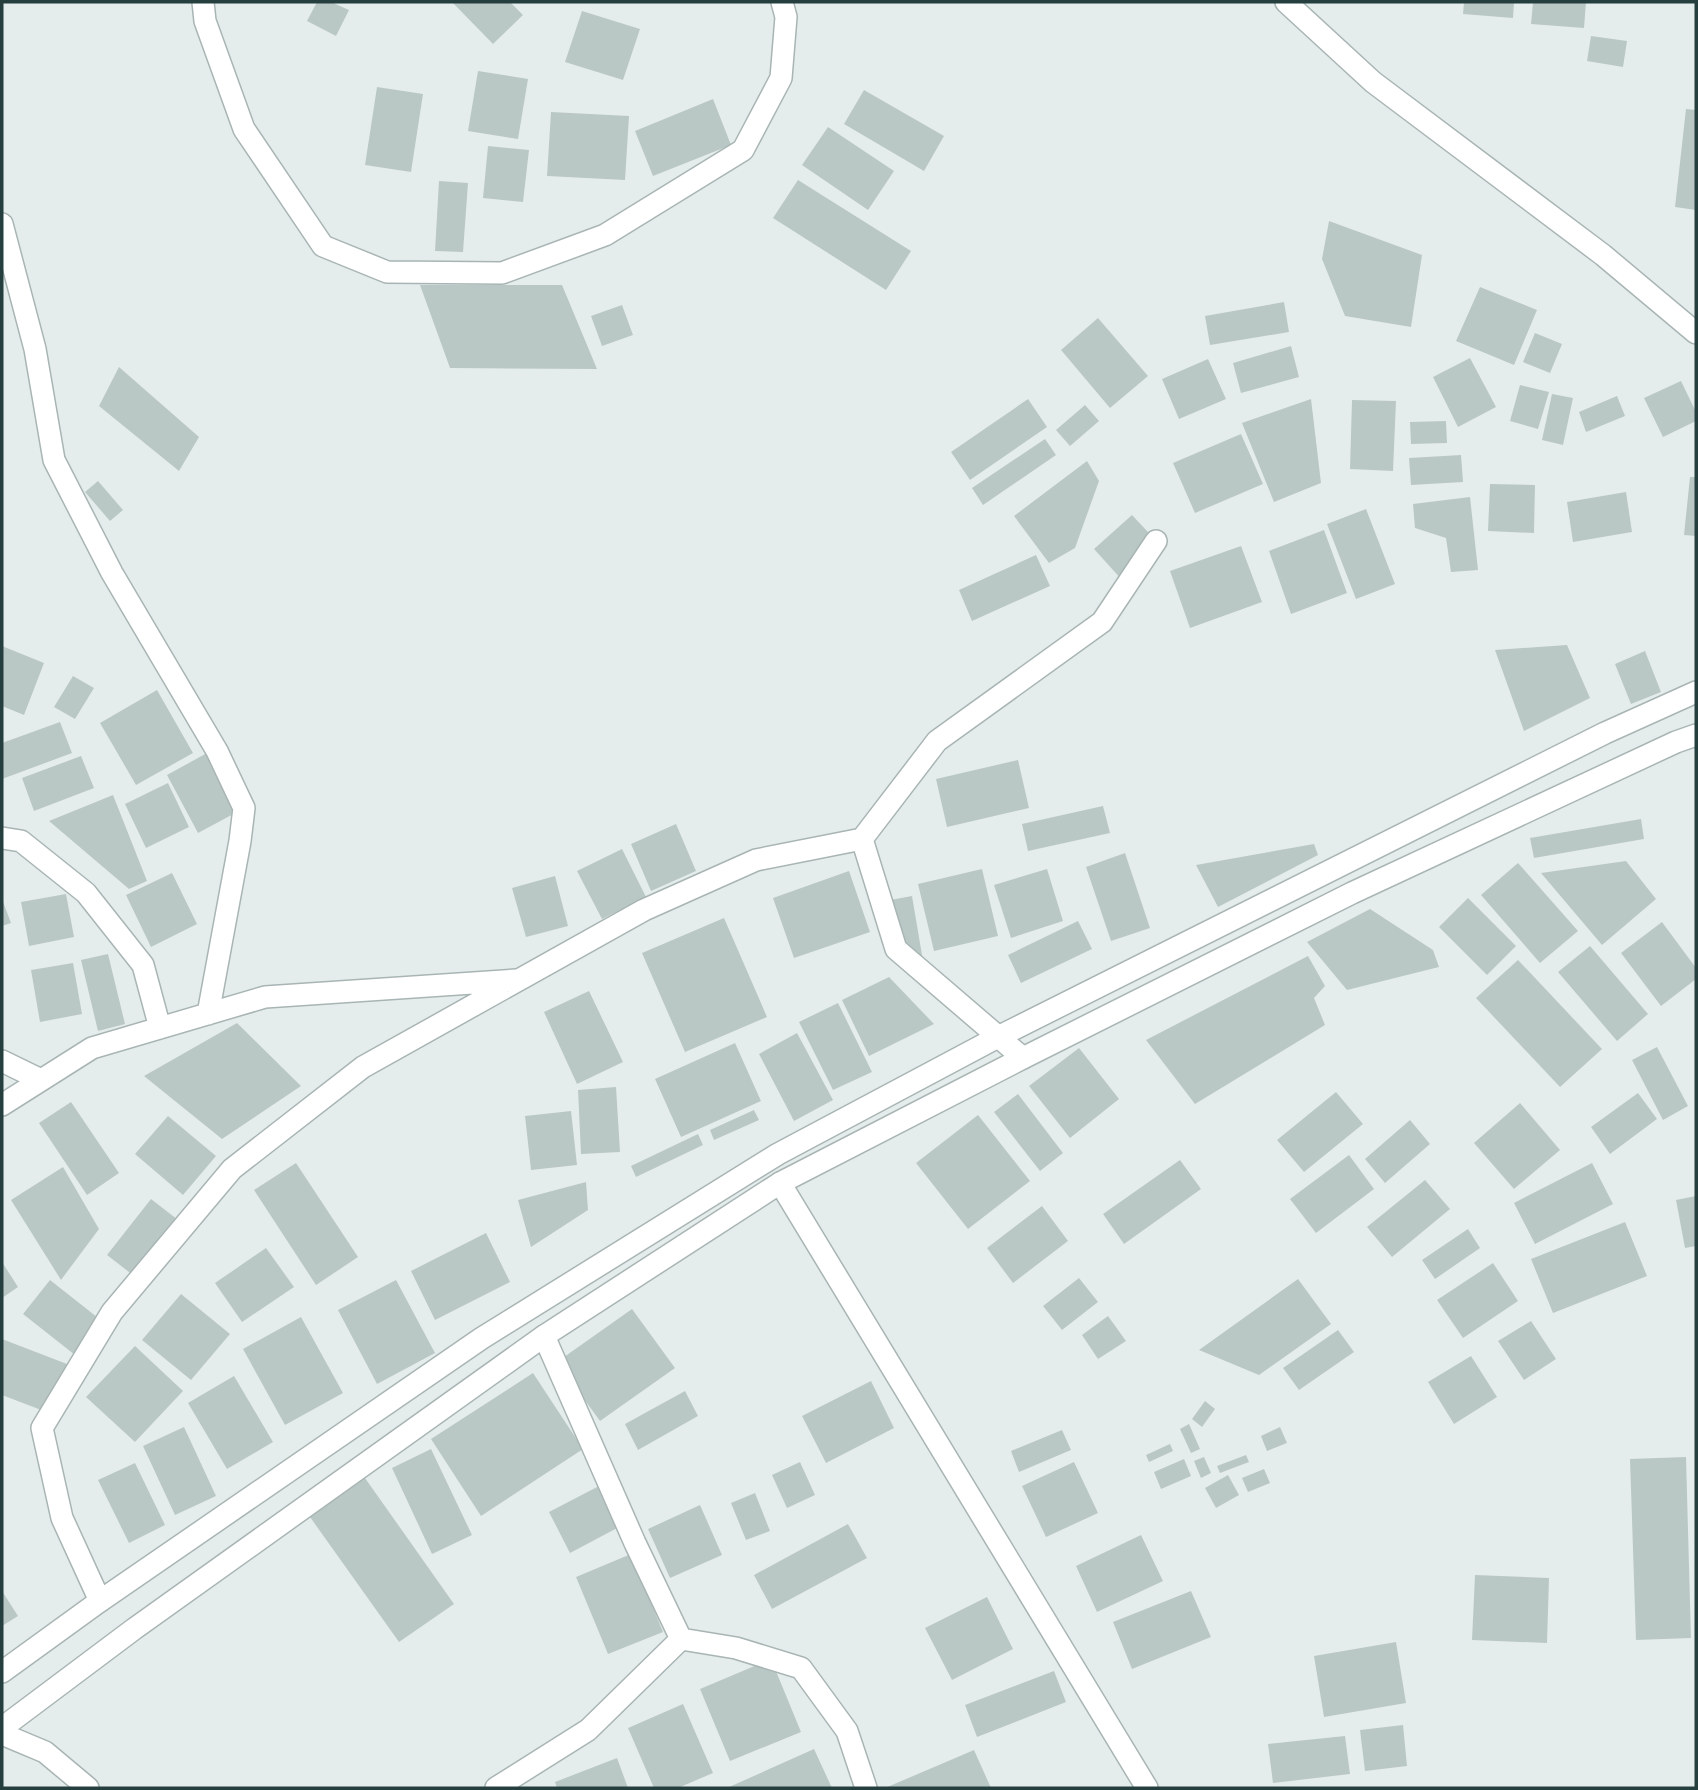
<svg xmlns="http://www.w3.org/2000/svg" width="1698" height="1790" font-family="'Asap Condensed',sans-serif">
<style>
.building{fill:#bac8c5}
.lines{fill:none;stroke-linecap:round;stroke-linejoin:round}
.minor-casing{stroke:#a8b5b4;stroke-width:24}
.tertiary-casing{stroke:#a8b5b4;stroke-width:24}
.minor{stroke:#fff;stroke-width:21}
.tertiary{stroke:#fff;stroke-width:21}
</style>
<rect width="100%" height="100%" fill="#e5edec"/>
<path class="building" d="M317 2H331L349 10 336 36 307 21Z
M452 2H510L523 15 493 44Z
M1464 2H1514L1513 18 1463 14Z
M1533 2H1586L1584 28 1531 24Z
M582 11 640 29 623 80 565 62Z
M1591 36 1627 41 1623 67 1587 61Z
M478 71 528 79 518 139 468 131Z
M377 87 423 94 411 172 365 165Z
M864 90 944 136 924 171 844 124Z
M713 99 731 145 653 176 635 131Z
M1686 109 1696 110V210L1675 207Z
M551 112 629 116 625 180 547 176Z
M828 127 894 171 868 210 802 165Z
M488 146 529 150 523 202 483 198Z
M798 180 911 251 886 290 773 218Z
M439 181 468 183 463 252 435 251Z
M1329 221 1422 255 1411 327 1345 316 1322 259Z
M420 285H562L597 369 450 368Z
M1480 287 1537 310 1514 365 1456 341Z
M1284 302 1289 332 1210 345 1205 316Z
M622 305 633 335 602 346 591 316Z
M1098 318 1148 376 1110 408 1061 350Z
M1535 333 1562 344 1550 373 1523 362Z
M1291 346 1299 377 1241 393 1233 363Z
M1470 358 1496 407 1458 427 1433 377Z
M1208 359 1226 399 1179 419 1162 379Z
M119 367 199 437 179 471 99 406Z
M1681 381 1696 412V421L1663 437 1644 398Z
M1520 385 1549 392 1538 429 1510 421Z
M1552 394 1573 398 1563 445 1542 440Z
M1617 396 1625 416 1586 432 1579 412Z
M1028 399 1047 427 970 480 951 452Z
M1311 399 1321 483 1274 502 1242 423Z
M1352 400 1396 401 1393 471 1350 469Z
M1085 405 1099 421 1070 446 1056 430Z
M1446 421 1447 443 1411 444 1410 422Z
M1241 434 1263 484 1195 513 1173 463Z
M1045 439 1056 455 983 505 972 488Z
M1461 455 1463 482 1411 485 1409 458Z
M1087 461 1099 481 1075 548 1049 563 1014 516Z
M1690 477H1696V536L1684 535Z
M98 481 123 510 110 521 85 492Z
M1490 484 1535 485 1534 533 1488 531Z
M1626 492 1632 532 1573 542 1567 502Z
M1470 497 1478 570 1451 572 1446 538 1415 528 1413 504Z
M1366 509 1395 584 1356 599 1327 524Z
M1132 515 1161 546 1123 581 1094 549Z
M1324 530 1347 593 1291 614 1269 551Z
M1241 546 1262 602 1190 628 1170 571Z
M1036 555 1050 586 972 621 959 590Z
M1567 645 1590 698 1524 731 1495 650Z
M2 646 44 663 24 715 2 706Z
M1645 651 1661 692 1631 704 1615 664Z
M73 676 94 688 75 719 54 707Z
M157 690 193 753 136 785 100 723Z
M60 722 72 753 2 779V743Z
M207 753 239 811 198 833 167 775Z
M81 756 94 788 34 811 22 778Z
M1018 760 1029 808 947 827 936 779Z
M168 783 189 827 146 848 125 804Z
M113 795 147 881 129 889 49 821Z
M1103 806 1110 833 1028 851 1022 824Z
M1641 819 1644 839 1534 858 1530 838Z
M676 824 696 871 651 891 631 844Z
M1314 844 1318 855 1218 907 1196 865Z
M622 849 646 897 602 919 577 871Z
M1125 853 1150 928 1111 941 1086 867Z
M1626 861 1656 899 1602 945 1541 873Z
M1518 863 1578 931 1540 963 1481 895Z
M982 869 998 936 934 951 918 884Z
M1047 869 1063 921 1011 938 994 885Z
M849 871 870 932 794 958 773 898Z
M172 873 197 924 151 947 126 895Z
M555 876 568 926 526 937 512 888Z
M66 894 74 937 29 946 21 902Z
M912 896 923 961 896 965 885 901Z
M1468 898 1516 946 1487 975 1439 927Z
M2 899 11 923 2 926Z
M1370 909 1433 950 1439 967 1347 990 1307 942Z
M724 918 767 1017 685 1052 642 953Z
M1078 921 1092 949 1021 983 1008 955Z
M1662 922 1696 968V979L1661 1006 1621 953Z
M1590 946 1648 1014 1617 1041 1558 972Z
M108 954 125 1024 98 1031 81 960Z
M1308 956 1325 986 1314 998 1325 1025 1195 1104 1146 1040Z
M1518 960 1602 1049 1560 1087 1476 998Z
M73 963 82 1014 40 1022 31 970Z
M889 977 934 1024 869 1056 842 1000Z
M589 991 623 1062 577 1084 544 1012Z
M838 1003 872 1072 833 1090 799 1022Z
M237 1023 301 1086 222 1139 144 1076Z
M797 1033 833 1100 794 1121 759 1054Z
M735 1043 761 1101 681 1137 655 1079Z
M1657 1047 1688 1106 1663 1120 1632 1060Z
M1079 1048 1119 1099 1070 1138 1029 1086Z
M616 1087 620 1152 581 1154 578 1090Z
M1336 1092 1363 1124 1304 1172 1277 1140Z
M1638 1093 1657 1119 1610 1154 1591 1127Z
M1018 1094 1063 1153 1040 1171 994 1112Z
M71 1102 119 1173 87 1195 39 1123Z
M1520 1103 1560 1150 1514 1189 1474 1143Z
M754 1110 759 1120 714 1140 710 1130Z
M571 1111 577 1165 531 1170 525 1116Z
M978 1115 1030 1181 968 1229 916 1163Z
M168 1116 216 1156 183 1195 135 1154Z
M1410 1120 1430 1144 1385 1183 1365 1159Z
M698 1134 703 1145 636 1177 631 1166Z
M1349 1155 1374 1189 1316 1233 1290 1199Z
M1180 1160 1201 1189 1124 1244 1103 1214Z
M296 1163 358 1257 316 1285 254 1190Z
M1592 1163 1613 1204 1535 1244 1514 1203Z
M63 1167 99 1229 61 1280 11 1200Z
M1425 1180 1450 1209 1392 1257 1367 1227Z
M586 1182 588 1210 531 1247 518 1200Z
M1696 1196V1246L1685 1248 1676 1200Z
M151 1199 182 1223 138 1279 107 1255Z
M1042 1206 1068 1241 1013 1283 987 1248Z
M1625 1222 1647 1276 1553 1313 1531 1259Z
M1468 1229 1480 1248 1435 1279 1422 1260Z
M486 1233 510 1282 435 1320 411 1271Z
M266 1248 294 1287 242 1322 215 1283Z
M2 1262 18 1287 2 1298Z
M1493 1263 1518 1301 1463 1338 1437 1300Z
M1079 1278 1098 1302 1062 1330 1043 1306Z
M1298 1279 1331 1324 1259 1375 1199 1350Z
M50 1280 102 1321 75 1355 23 1314Z
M396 1280 435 1353 377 1384 338 1310Z
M181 1294 230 1334 191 1380 142 1340Z
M632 1309 675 1368 600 1421 557 1362Z
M1108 1316 1126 1341 1098 1359 1082 1335Z
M301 1317 343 1393 285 1425 243 1349Z
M1531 1321 1556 1359 1524 1380 1498 1341Z
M1338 1330 1354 1352 1299 1390 1283 1368Z
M2 1339 67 1364 49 1413 2 1395Z
M135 1346 183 1391 135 1442 86 1397Z
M1471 1356 1497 1397 1454 1424 1428 1382Z
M533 1373 583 1449 481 1516 431 1439Z
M234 1376 273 1442 227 1469 188 1403Z
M871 1381 894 1428 826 1463 802 1416Z
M685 1391 698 1416 638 1450 625 1424Z
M1205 1401 1215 1409 1202 1427 1192 1419Z
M1189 1424 1200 1449 1191 1453 1180 1429Z
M184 1427 216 1496 175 1515 143 1446Z
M1280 1427 1287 1443 1267 1451 1261 1436Z
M1062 1430 1071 1450 1019 1472 1011 1451Z
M1170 1444 1173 1451 1149 1462 1146 1455Z
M431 1449 472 1535 432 1554 392 1468Z
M1246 1455 1249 1462 1220 1473 1217 1466Z
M1204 1457 1211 1473 1201 1478 1194 1461Z
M1686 1457 1691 1638 1636 1640 1630 1459Z
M1184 1459 1191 1476 1161 1489 1154 1472Z
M800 1462 815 1495 787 1508 772 1475Z
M1074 1462 1098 1513 1046 1537 1022 1486Z
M135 1463 165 1525 129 1543 98 1480Z
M1264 1469 1270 1483 1248 1492 1242 1478Z
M1228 1475 1239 1495 1216 1508 1205 1488Z
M365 1478 454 1604 399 1642 310 1517Z
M599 1486 621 1526 570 1553 549 1512Z
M755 1493 770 1531 746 1540 731 1503Z
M700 1505 722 1555 670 1578 648 1529Z
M848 1524 867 1558 772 1609 754 1575Z
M1141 1535 1163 1581 1097 1612 1076 1566Z
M631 1554 663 1632 608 1654 576 1577Z
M1475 1575 1549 1578 1547 1643 1472 1640Z
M2 1591 18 1616 2 1626Z
M1191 1591 1211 1637 1132 1669 1113 1622Z
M987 1597 1013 1649 952 1680 925 1628Z
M1396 1642 1406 1703 1324 1717 1314 1656Z
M771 1659 801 1732 730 1761 700 1689Z
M1054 1671 1066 1702 977 1737 965 1705Z
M683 1704 713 1773 678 1788H654L628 1728Z
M1403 1725 1407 1766 1365 1771 1360 1730Z
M1345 1736 1350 1774 1273 1783 1268 1744Z
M814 1749 832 1788H727Z
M974 1750 991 1788H885Z
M617 1758 628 1788H557L555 1782Z"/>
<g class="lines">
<g class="minor-casing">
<path id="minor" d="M203 2 205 21 244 129 323 246 387 272 502 273 605 235 743 150 781 78 786 17 782 2
M2 224 35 349 54 460 112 573 217 751 244 808 240 841 208 1014
M2 838 21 841 86 893 143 965 160 1028
M1023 1058 896 949 862 839 937 741 1102 622 1156 541
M2 1061 41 1080
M2 1105 92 1048 265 997 516 980
M780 1183 1147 1788
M544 1336 635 1543 681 1639 736 1648 801 1668 847 1731 866 1788
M100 1601 62 1518 42 1428 112 1312 232 1169 363 1067 644 910 756 860 862 839
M2 1734 45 1752 88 1788
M496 1788 588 1730 681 1639"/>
</g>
<g class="tertiary-casing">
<path id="tertiary" d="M1286 2 1373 82 1603 255 1696 333
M2 1672 100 1601 482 1338 778 1154 998 1037 1605 733 1696 692
M2 1728 134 1629 544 1336 780 1183 1023 1058 1352 893 1676 742 1696 735"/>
</g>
<use href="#minor" class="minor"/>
<use href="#tertiary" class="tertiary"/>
</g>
<rect width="1698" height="1790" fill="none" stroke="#253f3e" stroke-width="7"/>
</svg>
